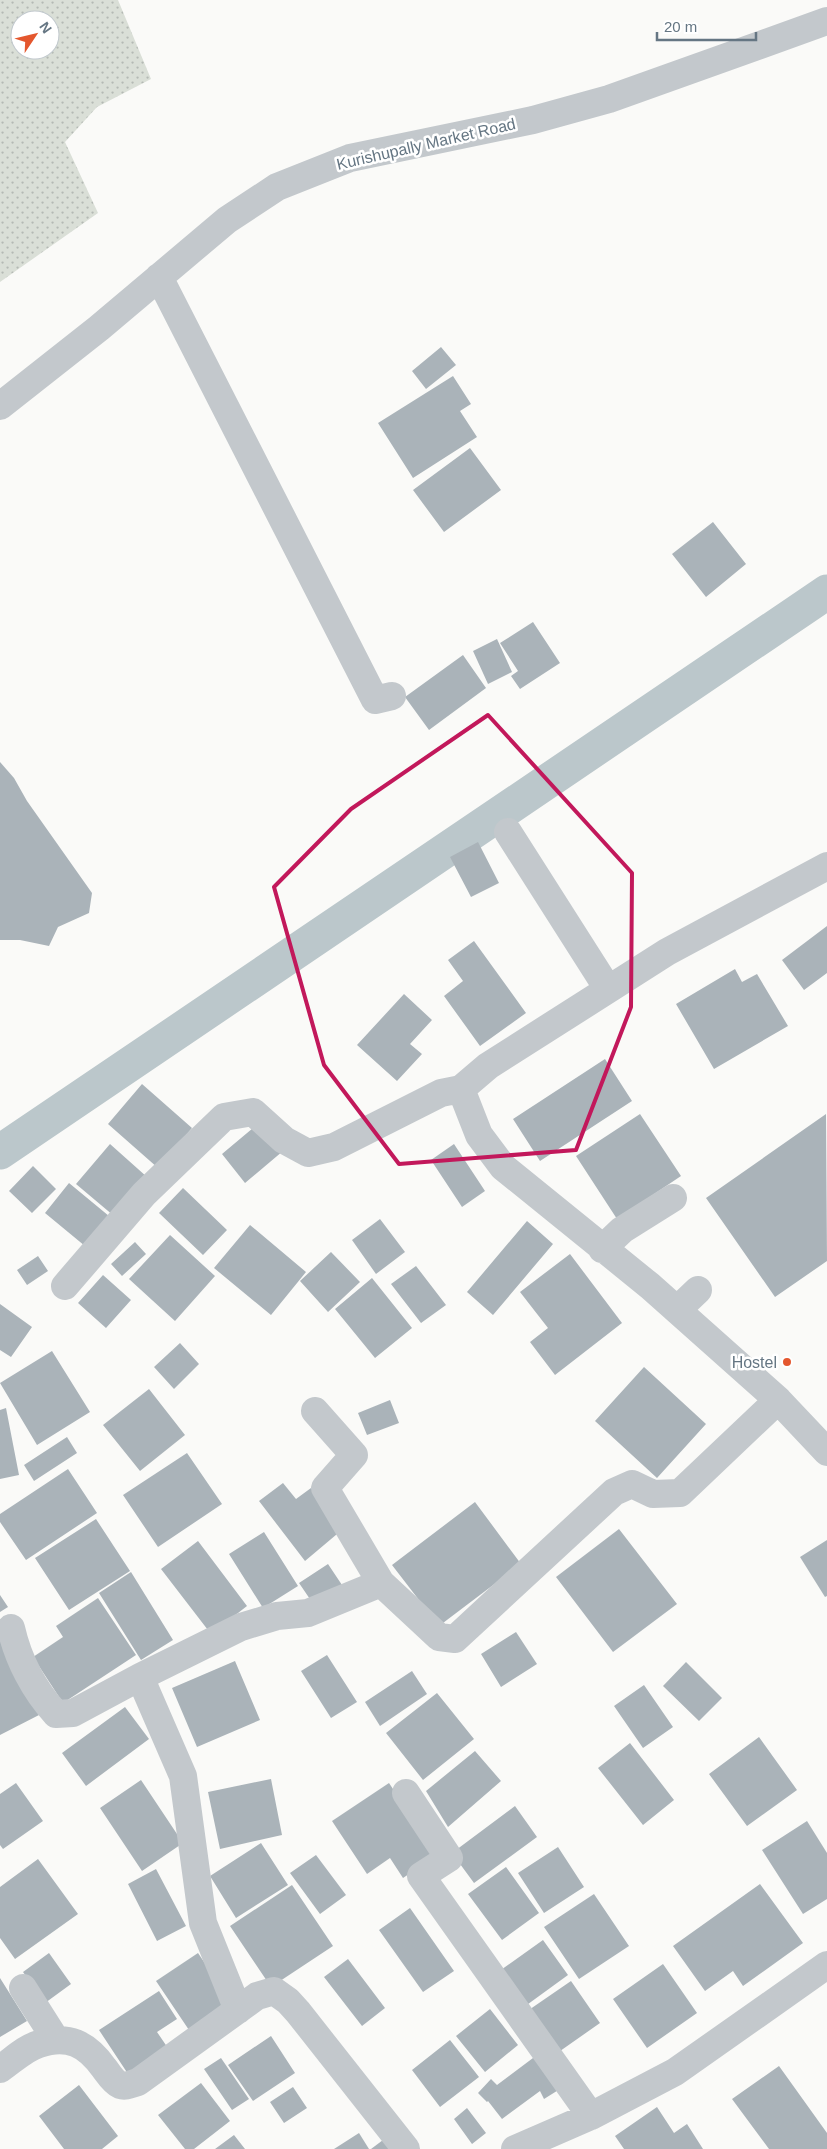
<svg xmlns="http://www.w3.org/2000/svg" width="827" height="2149" font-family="Arial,sans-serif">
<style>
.grass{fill:url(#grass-dots);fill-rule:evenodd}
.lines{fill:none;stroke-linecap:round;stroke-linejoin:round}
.canal{stroke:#bbc7cb;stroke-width:35}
.building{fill:#aab3b9}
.minor{stroke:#c3c8cc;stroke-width:28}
.marked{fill:none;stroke:#c2185b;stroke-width:4;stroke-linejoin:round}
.poi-dot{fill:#e4572e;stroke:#fff;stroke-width:2}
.labels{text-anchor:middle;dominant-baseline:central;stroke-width:5;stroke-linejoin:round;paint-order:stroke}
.street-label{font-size:16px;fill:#657683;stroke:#fff}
.poi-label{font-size:16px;fill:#657683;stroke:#fff;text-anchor:end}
</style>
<defs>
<pattern id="grass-dots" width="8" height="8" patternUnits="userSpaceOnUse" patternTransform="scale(1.25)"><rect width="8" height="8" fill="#dadfd7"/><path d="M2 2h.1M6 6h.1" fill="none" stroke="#b4b9b4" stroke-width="1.8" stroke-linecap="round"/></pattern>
</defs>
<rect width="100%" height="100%" fill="#fafaf8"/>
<path class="grass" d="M0 0H118L151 79 97 107 65 142 98 213 0 282ZM20 20H50V50H20Z"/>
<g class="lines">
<path class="canal" d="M0 1152 827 592"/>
</g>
<path class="building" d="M441 347 456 365 426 389 412 371Z
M453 376 471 404 460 411 477 437 413 478 378 423Z
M470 448 501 490 444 532 413 490Z
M713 522 746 564 706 597 672 554Z
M533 622 560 663 520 689 511 676 518 671 500 643Z
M497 639 512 672 488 684 473 651Z
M463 655 486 688 429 730 405 697Z
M0 762 14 778 27 801 92 893 89 913 58 927 49 946 20 940H0Z
M478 842 499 883 471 897 450 857Z
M827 926V973L804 990 782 960Z
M474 941 526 1013 480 1046 444 996 463 981 448 960Z
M735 969 742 982 757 974 788 1026 714 1069 676 1004Z
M404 994 432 1020 410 1044 422 1054 397 1081 357 1045Z
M605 1059 632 1101 540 1161 513 1119Z
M142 1084 192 1128 158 1168 108 1124Z
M640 1114 681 1176 617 1219 576 1156Z
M826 1114 827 1261 775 1297 706 1198Z
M259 1123 283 1151 245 1183 222 1154Z
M110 1144 147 1177 114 1216 76 1184Z
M454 1144 485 1191 462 1207 431 1160Z
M33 1166 56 1189 32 1213 9 1191Z
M69 1183 115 1221 91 1251 45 1213Z
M183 1188 227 1230 203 1255 159 1213Z
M380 1219 405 1252 376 1274 352 1240Z
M527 1221 553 1244 493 1315 467 1292Z
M250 1225 306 1272 271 1315 214 1268Z
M170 1235 215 1276 175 1321 129 1279Z
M135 1242 146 1254 122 1276 111 1264Z
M331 1252 360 1282 328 1312 300 1281Z
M570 1254 622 1323 555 1375 530 1342 548 1328 520 1292Z
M38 1256 48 1271 27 1285 17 1270Z
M416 1266 446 1305 421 1323 391 1284Z
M103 1275 131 1300 106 1328 78 1303Z
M372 1278 412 1328 375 1358 335 1309Z
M0 1304 32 1327 11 1357 0 1350Z
M180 1343 199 1364 174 1389 154 1367Z
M52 1351 90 1412 37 1445 0 1383Z
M644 1367 706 1424 657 1478 595 1421Z
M149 1389 185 1435 140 1471 103 1425Z
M390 1400 399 1423 367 1435 358 1413Z
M6 1408 19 1475 0 1479V1410Z
M67 1437 77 1453 34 1481 24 1465Z
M187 1453 222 1504 158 1547 123 1495Z
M68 1469 97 1513 26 1560 0 1522V1514Z
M283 1483 296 1499 311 1488 343 1529 305 1561 259 1501Z
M475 1502 521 1564 439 1626 392 1565Z
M96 1519 130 1571 69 1610 35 1558Z
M619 1529 677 1604 613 1652 556 1577Z
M264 1532 298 1586 263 1608 229 1554Z
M827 1540V1596L825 1597 800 1557Z
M198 1541 247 1606 211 1634 161 1569Z
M328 1564 342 1585 314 1605 299 1583Z
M131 1572 173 1640 141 1660 99 1593Z
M0 1595 8 1607 0 1612Z
M98 1598 136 1655 63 1703 33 1657 63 1637 56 1626Z
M516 1632 537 1664 501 1687 481 1654Z
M0 1638 39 1715 0 1735Z
M327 1655 357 1702 331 1718 301 1671Z
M235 1661 260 1720 197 1747 172 1688Z
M686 1662 722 1698 699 1721 663 1686Z
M412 1671 427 1694 380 1726 365 1702Z
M644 1685 673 1727 643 1748 614 1706Z
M437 1693 474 1739 423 1780 386 1733Z
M125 1707 149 1739 86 1786 62 1753Z
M759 1737 797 1790 747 1826 709 1774Z
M630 1743 674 1800 643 1825 598 1768Z
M475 1751 501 1781 448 1827 426 1791Z
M271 1779 282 1835 220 1849 208 1792Z
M141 1780 183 1843 142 1871 100 1808Z
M16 1783 43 1821 3 1849 0 1845V1794Z
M389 1783 437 1855 403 1878 390 1858 367 1874 332 1821Z
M515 1806 537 1837 474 1883 452 1853Z
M807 1821 827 1853V1899L803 1914 762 1850Z
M261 1843 288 1885 236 1918 210 1876Z
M558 1847 584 1887 544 1913 518 1873Z
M316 1855 346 1895 320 1914 290 1873Z
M38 1859 78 1914 15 1959 0 1938V1887Z
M506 1867 539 1913 502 1940 468 1894Z
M156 1869 186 1926 157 1941 128 1884Z
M760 1884 803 1943 743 1986 733 1971 705 1991 673 1946Z
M292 1885 333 1946 271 1987 230 1926Z
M594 1894 629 1946 579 1979 544 1927Z
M410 1908 454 1971 423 1992 379 1930Z
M543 1940 568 1975 524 2007 498 1972Z
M49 1953 71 1984 45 2003 23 1972Z
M198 1953 233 2005 191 2033 156 1981Z
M348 1959 385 2008 362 2026 324 1977Z
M663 1964 697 2013 647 2048 613 1999Z
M0 1978 27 2021 0 2037Z
M571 1981 600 2023 553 2056 523 2014Z
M159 1991 177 2019 157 2032 172 2054 132 2080 99 2030Z
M490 2009 518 2045 485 2072 456 2036Z
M271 2036 295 2073 253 2101 228 2065Z
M450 2040 479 2077 440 2107 412 2070Z
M537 2055 560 2089 544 2099 540 2091 502 2119 488 2101 487 2102 478 2093 491 2079 497 2085Z
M221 2058 249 2099 232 2110 204 2069Z
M779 2066 827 2133V2149H769L732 2099Z
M201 2083 230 2121 194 2149H185L158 2115Z
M79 2085 118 2136 102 2149H64L39 2116Z
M293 2087 307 2108 284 2123 270 2102Z
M657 2107 674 2133 687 2124 703 2149H624L615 2136Z
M467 2108 486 2133 472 2144 454 2119Z
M359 2133 369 2149H334Z
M391 2134 402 2149H371Z
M234 2135 245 2149H215Z"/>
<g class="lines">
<path class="minor" d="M159 277 375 700 392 696
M0 406 99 328 227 220 277 187 350 158 533 120 609 99 827 21
M508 832 608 989
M827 866 667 952 488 1066 461 1089 479 1135 503 1167 650 1286 778 1400 827 1452
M602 1249 622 1230 673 1198
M65 1286 144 1194 224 1117 253 1112 284 1140 308 1153 334 1147 441 1093 461 1089
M677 1310 698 1290
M315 1411 354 1455 325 1488 381 1583 439 1637 455 1639 614 1492 632 1484 653 1494 680 1493 778 1400
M11 1628C18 1659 34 1690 56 1714L73 1713 140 1677
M406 1793 449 1858 421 1876 591 2116
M23 1988 56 2040
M238 2010 203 1923 183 1776 140 1677 241 1627 277 1616 308 1613 381 1583
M0 2069C12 2061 25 2048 39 2044 68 2034 87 2044 104 2068 108 2073 113 2082 120 2085 126 2087 131 2084 138 2082L257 1996 274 1991 288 2001 298 2012 406 2149
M515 2149 591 2116 675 2072 827 1965"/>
</g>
<path class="marked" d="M488 715 632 873 631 1007 576 1150 399 1164 324 1065 274 887 351 809Z"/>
<circle class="poi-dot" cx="787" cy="1362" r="5"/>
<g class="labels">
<g class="street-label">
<text transform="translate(426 144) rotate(-13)">Kurishupally Market Road</text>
</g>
<g class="poi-label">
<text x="777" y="1362">Hostel</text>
</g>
</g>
<g transform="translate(35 35) rotate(55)"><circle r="24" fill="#ffffff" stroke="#c1c8cd"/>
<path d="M0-4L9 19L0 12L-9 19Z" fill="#e4572e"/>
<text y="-8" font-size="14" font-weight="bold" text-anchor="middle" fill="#657683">N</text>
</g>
<path d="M657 32v8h99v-8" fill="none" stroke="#657683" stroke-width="2.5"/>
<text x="664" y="32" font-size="15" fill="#657683" stroke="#ffffff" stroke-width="4" paint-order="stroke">20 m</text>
</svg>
